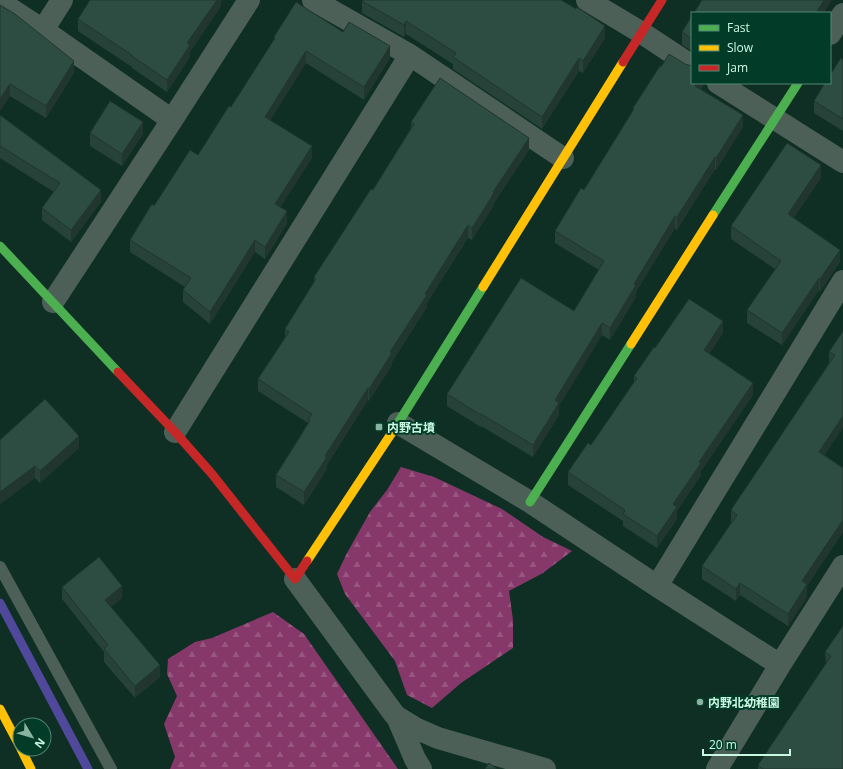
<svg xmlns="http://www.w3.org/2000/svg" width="843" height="769" font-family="'Open Sans','Noto Sans JP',sans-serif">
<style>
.forest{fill:url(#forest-firs)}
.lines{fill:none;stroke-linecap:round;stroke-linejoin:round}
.stream{stroke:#50489b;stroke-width:9}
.lane{stroke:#4c6058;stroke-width:12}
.street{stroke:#4c6058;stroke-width:22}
.fast{stroke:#4caf50;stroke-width:9}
.slow{stroke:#ffc107;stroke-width:9}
.jam{stroke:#c62828;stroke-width:9}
.wall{fill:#274239}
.shaded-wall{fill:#20362e}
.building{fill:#2d4d42;stroke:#20362e}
.poi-dot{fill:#89b2a0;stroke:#023c29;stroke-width:1.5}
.labels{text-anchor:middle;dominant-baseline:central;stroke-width:4;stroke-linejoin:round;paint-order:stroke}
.poi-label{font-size:12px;font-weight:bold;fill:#cbf8e3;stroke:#023c29;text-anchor:start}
</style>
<defs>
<pattern id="forest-firs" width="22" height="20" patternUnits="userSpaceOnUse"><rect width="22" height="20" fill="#86386a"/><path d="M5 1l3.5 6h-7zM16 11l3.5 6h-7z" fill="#96567f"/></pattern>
</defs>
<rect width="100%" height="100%" fill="#0f2f25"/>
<path class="forest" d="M401 467 434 477 502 509 543 537 572 551 543 573 509 591 513 620V648L461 683 432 708 407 695 395 661 345 594 337 574 347 553 370 512 387 490Z
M273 612 304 634 398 769H170L175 757 164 724 177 696 167 674 168 659 195 642 212 638Z"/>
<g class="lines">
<path class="stream" d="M0 603 88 769"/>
<path class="lane" d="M0 567 111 769"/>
<path class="street" d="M313 0 410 55 563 158
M587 0 642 33 692 66
M0 2 43 30 172 120
M43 30 62 0
M830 34 843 14
M718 83 843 162
M53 302 172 120 249 0
M398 423 530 502 657 586 780 665
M175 432 410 55
M295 579 394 714 397 717 415 759 421 769
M657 586 843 281
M397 717 415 728 438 738 545 769
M717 769 780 665 843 566"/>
<path class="fast" d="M713 215 798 83
M0 246 118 372
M395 428 483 287
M530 502 631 344"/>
<path class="slow" d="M483 287 623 62
M631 344 713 215
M307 561 395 428
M0 709 20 747
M21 749 31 769"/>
<path class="jam" d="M623 62 662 0
M118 372 175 432 212 474 295 579 307 561"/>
</g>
<path class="wall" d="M362 1 605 38 583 73 579 71 542 129 453 69V64L406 34 404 37 362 13Z
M221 2V6L190 52V57L167 92 132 68V67L78 31V19Z
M0 5 74 73 46 118 10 96 0 111Z
M692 16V51L682 45V32Z
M343 32 390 58 364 100 306 63 270 120 312 158 280 207 287 224 265 259 255 252 210 324 183 302V290L185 287 130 252V240L154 206 198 155 231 107 274 40V37Z
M843 60V131L814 113V101Z
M692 83H704L701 89 743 127 716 170 715 169 677 230 675 228 636 292V297L610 340 602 335 559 406V415L533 457 481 426V427L447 406V394L574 311 599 270 555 243V231L584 190 633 110V108Z
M0 115 101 202 71 242 42 220V208L54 192 0 158Z
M411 122 529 150 494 203V205L472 240 468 238 427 303V307L392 362V365L369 401 368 400 327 465V469L304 505 276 487V475L308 423 258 391V379L285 338V329L314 282V277L373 190 411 128Z
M90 133 143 134 122 166 90 146Z
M821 178 793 218 840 262 820 292 819 290 782 345 747 323V310L775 269 731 239V226Z
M843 331 825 455 843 468V532L807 586V597L788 626 740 595 736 601 702 579V566L731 523V510L829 363V352Z
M723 333 709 354 753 395 701 471V475L677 511V519L657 548 623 526V521L568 485V472L591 445 634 382V376L655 348Z
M0 440 79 448 40 483 35 478 0 504Z
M62 587 122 598 111 607 160 677 135 698 104 662V652L62 599Z
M843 626V769H758V765L826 665 825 652Z"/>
<path class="shaded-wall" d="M217 0H223L221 2V6L190 52V57L167 92V80L187 43Z
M824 0H832L824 13H816Z
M406 21V34L404 37V25Z
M605 26V38L583 73V61Z
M390 46V58L364 100V87Z
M306 51V63L265 129V117Z
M579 58V71L542 129V117Z
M74 61V73L46 118V106Z
M697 83H704L695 98V86Z
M10 84V96L0 111V99Z
M743 115V127L716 170V158Z
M143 122V134L122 166V154Z
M529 138V150L494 203V205L472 240V228L493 192Z
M312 146V158L275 216V204Z
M715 157V169L677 230V217Z
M821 165V178L788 227V214Z
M101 190V202L71 242V230Z
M287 211V224L265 259V247Z
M675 216V228L636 292V297L610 340V328L634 284Z
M468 225V238L427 303V307L392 362V365L369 401V389L425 294Z
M255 240V252L210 324V312Z
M840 250V262L820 292V279Z
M819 278V290L782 345V333Z
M723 321V333L704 362V350Z
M602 323V335L559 406V415L533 457V445L555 400Z
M753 383V395L701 471V475L677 511V519L657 548V536L673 504 699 462Z
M368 388V400L327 465V469L304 505V492L325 456Z
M843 416V428L819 464V452Z
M79 436V448L40 483V471Z
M35 466V478L0 504V492Z
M843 520V532L807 586V597L788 626V614L802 581Z
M740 583V595L736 601V589Z
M122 586V598L105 612V600Z
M160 665V677L135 698V686Z"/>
<path class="building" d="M90 0H217L187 43 190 45 167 80 132 56V55L78 19Z
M363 0H561L576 9 577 7 605 26 583 61 579 58 542 117 453 57 456 53 406 21 404 25 362 1Z
M702 0H824L816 13H694Z
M296 2 343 32 349 22 390 46 364 87 306 51 265 117 312 146 275 204 287 211 265 247 255 240 210 312 183 290 191 278 130 240 152 204 154 206 190 150 198 155 229 106 231 107 275 38 274 37Z
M0 5 15 14 74 61 46 106 10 84 0 99Z
M692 16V39L682 32Z
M669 54 685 64 692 66V83H697L695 86 743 115 716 158 715 157 677 217 675 216 634 284 636 285 610 328 602 323 555 400 559 403 533 445 481 414V415L447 394 521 278 574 311 604 261 555 231 581 188 584 190 634 109 633 108 660 66 661 67Z
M841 58 843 60V119L814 101 825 83H830V75Z
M440 78 529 138 493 192 494 193 472 228 468 225 425 294 427 295 390 352 392 353 369 389 368 388 325 456 327 457 304 492 276 475 310 421 308 420 312 414 258 379 289 332 285 329 316 279 314 277 371 189 373 190 414 124 411 122Z
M110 101 143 122 122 154 90 133Z
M0 115 101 190 71 230 42 208 60 183 0 146Z
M787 143 821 165 788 214 840 250 820 279 819 278 782 333 747 310 781 261 731 226Z
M689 299 723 321 704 350 753 383 699 462 701 463 673 504 677 507 657 536 623 514 625 510 568 472 588 443 591 445 637 378 634 376 654 347 655 348Z
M843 331V416L819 452 843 468V520L802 581 807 584 788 614 740 583 736 589 702 566 737 515 731 510 835 355 829 352Z
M45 399 79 436 40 471 35 466 0 492V440Z
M99 557 122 586 105 600 160 665 135 686 104 649 108 645 62 587Z
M843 626V769H763L758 765 831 656 825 652Z
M489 763 497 769H485Z"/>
<g class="poi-dot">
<rect x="375" y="423" width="8" height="8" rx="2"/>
<circle cx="700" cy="702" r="4"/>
</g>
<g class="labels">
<g class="poi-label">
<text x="387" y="427">内野古墳</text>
<text x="708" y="702">内野北幼稚園</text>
</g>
</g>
<rect x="691" y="12" width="140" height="72" fill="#023c29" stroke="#528773"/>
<rect x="699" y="25" width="20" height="6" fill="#4caf50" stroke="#528773"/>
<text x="727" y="32" font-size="12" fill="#cbf8e3">Fast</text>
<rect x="699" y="45" width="20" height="6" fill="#ffc107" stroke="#528773"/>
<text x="727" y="52" font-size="12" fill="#cbf8e3">Slow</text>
<rect x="699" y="65" width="20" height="6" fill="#c62828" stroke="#528773"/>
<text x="727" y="72" font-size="12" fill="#cbf8e3">Jam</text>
<g transform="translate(32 737) rotate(128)"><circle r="19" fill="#023c29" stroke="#528773"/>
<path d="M0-3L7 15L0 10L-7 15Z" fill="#89b2a0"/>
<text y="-6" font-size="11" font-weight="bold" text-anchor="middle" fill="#cbf8e3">N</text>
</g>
<path d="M703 749v6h87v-6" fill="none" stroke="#cbf8e3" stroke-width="2"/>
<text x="709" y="749" font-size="12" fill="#cbf8e3" stroke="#023c29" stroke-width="3" paint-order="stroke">20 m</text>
</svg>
